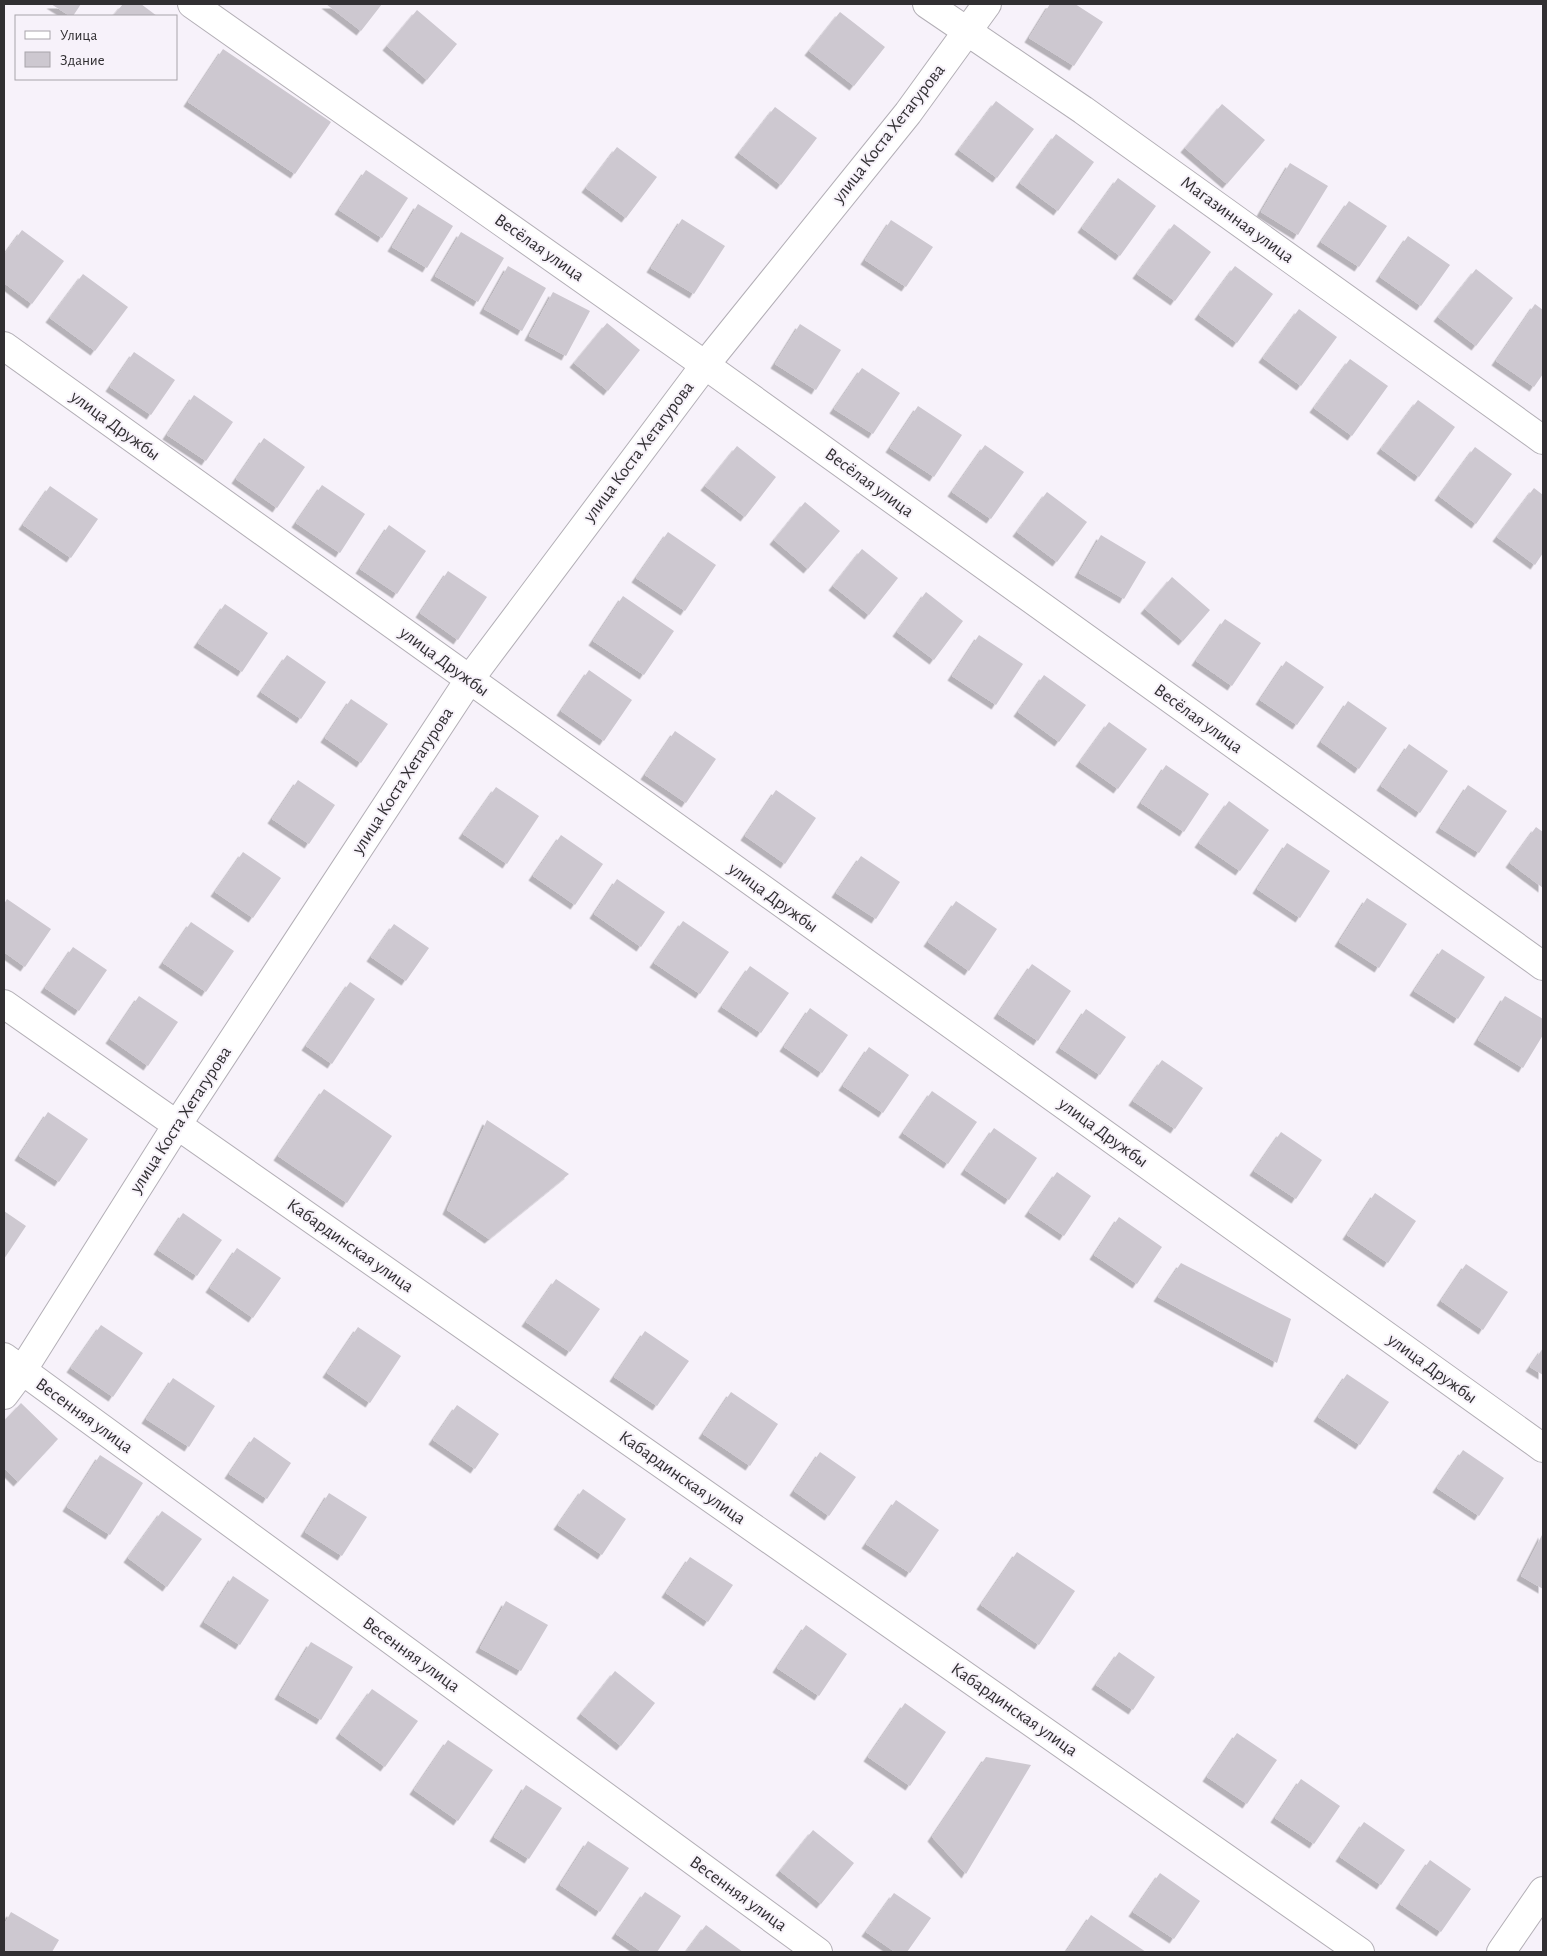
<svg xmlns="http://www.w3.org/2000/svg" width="1547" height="1956" font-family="'Alegreya Sans',sans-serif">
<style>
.building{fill:#cdc8d0;filter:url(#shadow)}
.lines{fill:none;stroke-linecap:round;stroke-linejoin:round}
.street-casing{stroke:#b3afb6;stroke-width:30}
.street{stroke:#fff;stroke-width:28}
.labels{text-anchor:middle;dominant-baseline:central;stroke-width:4;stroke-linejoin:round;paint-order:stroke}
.street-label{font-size:18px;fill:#312f32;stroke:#f7f2fa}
</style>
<defs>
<filter id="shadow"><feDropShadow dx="-4.5" dy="4.5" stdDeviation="0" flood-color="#0004"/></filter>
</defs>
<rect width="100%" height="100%" fill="#f7f2fa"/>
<path class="building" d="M51 4H81L73 16H70Z
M123 4H141L157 16H113Z
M326 4H382L361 31Z
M1050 4H1075L1103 22 1074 66 1029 38Z
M417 10 457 44 427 80 387 46Z
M840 12 885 47 854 86 809 51Z
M223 49 331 122 295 174 188 102Z
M996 101 1034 129 997 178 959 150Z
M1222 104 1265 140 1227 184 1185 148Z
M775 107 817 138 781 185 739 153Z
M1056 134 1094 162 1058 211 1020 183Z
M617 147 657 177 626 218 586 188Z
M1290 163 1328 186 1298 235 1261 212Z
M366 170 408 198 382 238 339 210Z
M1118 178 1156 206 1120 256 1082 228Z
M1349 201 1387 226 1359 267 1321 242Z
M418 204 453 226 427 268 392 247Z
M682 219 725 246 694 294 651 268Z
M891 220 933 247 906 287 865 260Z
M1174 224 1211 252 1175 301 1137 274Z
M22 230 64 261 32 304 4 283V255Z
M461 232 504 258 478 302 435 276Z
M1408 236 1450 265 1421 306 1380 277Z
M508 266 546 288 522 331 484 309Z
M1235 266 1273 294 1237 343 1199 315Z
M1476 269 1513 298 1476 346 1438 317Z
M83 274 128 307 95 351 50 318Z
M553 292 590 311 566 356 529 336Z
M1535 304 1543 310V374L1534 387 1496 361Z
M1299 309 1337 337 1301 386 1263 358Z
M607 323 640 350 608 391 574 363Z
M800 324 841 350 816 390 775 364Z
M134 352 175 380 151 415 110 387Z
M1350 359 1388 386 1352 436 1314 408Z
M862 368 900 393 873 434 834 409Z
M194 395 233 422 206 461 167 435Z
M1418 400 1455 427 1419 477 1381 449Z
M918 406 962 435 934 477 890 448Z
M264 438 305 467 277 508 236 479Z
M985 445 1024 472 991 519 952 492Z
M737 446 776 477 745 517 705 486Z
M1475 447 1512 474 1476 524 1439 496Z
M322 485 365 514 340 553 296 523Z
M50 486 98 519 71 558 23 525Z
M1534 488 1543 495V553L1535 565 1497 537Z
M1047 492 1087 522 1057 562 1017 532Z
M805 502 840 531 808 569 774 540Z
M389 525 426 551 397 594 360 569Z
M668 532 716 565 685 611 636 578Z
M1101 535 1146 562 1124 599 1079 573Z
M862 549 898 578 869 615 833 586Z
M448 571 487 597 458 640 420 613Z
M1172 577 1210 610 1183 641 1145 609Z
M926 592 963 621 934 660 897 632Z
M623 596 674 631 644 675 593 641Z
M225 604 268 633 242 672 198 643Z
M1225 619 1261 643 1232 686 1196 661Z
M979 635 1023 664 996 705 952 676Z
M287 655 326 682 301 719 261 692Z
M1286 661 1324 687 1297 725 1260 700Z
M589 670 632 700 604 741 561 711Z
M1044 675 1086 705 1059 742 1018 712Z
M351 699 388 724 361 763 325 738Z
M1348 701 1387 728 1359 769 1321 742Z
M1109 722 1147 749 1118 789 1080 762Z
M675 731 716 759 686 803 645 775Z
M1409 744 1448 771 1420 813 1381 786Z
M1166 765 1209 794 1184 832 1141 803Z
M298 780 335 805 309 844 272 819Z
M1468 785 1507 811 1479 853 1440 828Z
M496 787 539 816 507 864 463 834Z
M776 790 816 818 785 864 745 836Z
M1229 801 1269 830 1240 871 1199 843Z
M1536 827 1543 832V888L1510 863Z
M561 835 603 864 575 905 533 876Z
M1287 843 1330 871 1300 918 1257 889Z
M243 852 281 878 253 918 215 892Z
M861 856 900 882 876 919 836 893Z
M617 879 665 912 641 947 594 914Z
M1367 898 1407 924 1379 968 1339 942Z
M7 899 51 929 25 967 4 952V904Z
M956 901 997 929 969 971 928 942Z
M683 921 729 952 700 994 654 963Z
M191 922 234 951 206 992 163 963Z
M394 924 429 948 406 981 371 957Z
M73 947 107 970 79 1011 45 988Z
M1442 949 1485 977 1458 1019 1414 991Z
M1032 964 1071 991 1038 1041 998 1014Z
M750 966 789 993 761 1033 722 1007Z
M350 982 375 999 332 1064 306 1046Z
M139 996 178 1022 148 1066 110 1039Z
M1505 996 1543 1019V1035L1523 1068 1478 1040Z
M810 1008 848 1035 822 1073 784 1047Z
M1086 1009 1126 1037 1100 1075 1060 1048Z
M869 1047 909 1075 883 1113 843 1086Z
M1162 1060 1203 1088 1175 1129 1133 1101Z
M324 1089 392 1136 347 1203 278 1156Z
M932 1091 977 1122 948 1164 903 1133Z
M48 1112 88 1139 59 1182 19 1156Z
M487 1120 569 1174 489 1239 447 1210Z
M994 1128 1037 1158 1009 1200 965 1170Z
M1281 1132 1322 1160 1296 1199 1254 1171Z
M1057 1172 1091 1196 1064 1236 1029 1212Z
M1375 1193 1416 1221 1388 1263 1347 1235Z
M4 1211 26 1226 4 1259Z
M183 1213 222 1240 197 1276 158 1250Z
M1119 1217 1162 1247 1137 1284 1094 1255Z
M237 1248 281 1278 253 1318 210 1288Z
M1181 1263 1291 1319 1277 1363 1158 1297Z
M1466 1264 1508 1292 1483 1330 1441 1301Z
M556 1279 600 1309 570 1352 526 1322Z
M101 1325 143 1353 113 1397 71 1368Z
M358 1327 401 1356 370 1403 327 1373Z
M645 1331 689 1361 657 1406 614 1377Z
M1543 1348V1375L1530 1367Z
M1347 1374 1389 1402 1360 1445 1318 1417Z
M173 1378 215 1406 189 1447 146 1419Z
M731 1392 778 1424 750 1466 703 1434Z
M21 1403 58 1439 18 1482 4 1468V1421Z
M457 1405 499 1434 475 1469 433 1440Z
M254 1437 291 1463 267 1499 229 1474Z
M1463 1450 1504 1478 1479 1516 1437 1488Z
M820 1452 856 1477 829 1516 794 1491Z
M100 1455 143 1483 110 1535 67 1507Z
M583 1489 626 1519 602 1555 558 1525Z
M329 1493 367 1517 342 1556 305 1532Z
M896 1500 939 1530 910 1573 866 1544Z
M162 1511 202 1539 167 1587 128 1558Z
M1543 1533V1589L1521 1576Z
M1017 1552 1075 1591 1039 1645 981 1605Z
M690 1557 733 1585 708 1622 666 1593Z
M233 1576 269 1600 240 1645 204 1622Z
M506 1601 548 1625 521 1671 480 1648Z
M806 1625 847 1654 819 1696 777 1668Z
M311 1642 353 1667 321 1720 279 1695Z
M1119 1652 1155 1677 1133 1710 1096 1685Z
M615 1671 655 1703 621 1746 581 1714Z
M372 1689 418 1721 385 1767 340 1734Z
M905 1703 946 1732 910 1786 868 1757Z
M1237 1733 1277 1760 1247 1804 1207 1777Z
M448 1740 493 1770 458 1821 414 1790Z
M986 1757 1031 1765 966 1874 932 1837Z
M1301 1779 1340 1806 1314 1844 1275 1818Z
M526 1785 562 1808 529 1859 494 1837Z
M1364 1822 1405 1850 1381 1885 1340 1857Z
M813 1830 854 1863 821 1904 780 1871Z
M588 1841 629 1868 600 1912 560 1885Z
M1430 1860 1471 1889 1441 1932 1400 1904Z
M1160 1873 1200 1901 1174 1939 1133 1912Z
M645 1892 681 1916 657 1952H642L616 1934Z
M894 1893 931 1918 907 1952H895L866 1932Z
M11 1912 59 1940 52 1952H4V1925Z
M1091 1915 1146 1952H1066Z
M706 1925 743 1952H686Z"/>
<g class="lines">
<g class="street-casing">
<path id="street" d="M192 4 705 365 1543 966
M927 4 1083 110 1543 440
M4 346 1543 1448
M4 1004 1360 1952
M4 1357 818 1952
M4 1395 22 1371 177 1125 469 680 705 365 908 113 987 4
M1501 1952 1543 1891"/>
</g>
<use href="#street" class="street"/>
</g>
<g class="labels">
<g class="street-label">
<text transform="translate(889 134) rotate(-52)">улица Коста Хетагурова</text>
<text transform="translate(1237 220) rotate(36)">Магазинная улица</text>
<text transform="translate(539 248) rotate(35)">Весёлая улица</text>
<text transform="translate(115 426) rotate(36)">улица Дружбы</text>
<text transform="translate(639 452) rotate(-53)">улица Коста Хетагурова</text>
<text transform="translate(869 483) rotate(36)">Весёлая улица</text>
<text transform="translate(444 662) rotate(36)">улица Дружбы</text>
<text transform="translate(1198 719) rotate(36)">Весёлая улица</text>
<text transform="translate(403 781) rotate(-57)">улица Коста Хетагурова</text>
<text transform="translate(773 898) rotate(36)">улица Дружбы</text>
<text transform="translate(181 1120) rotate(-57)">улица Коста Хетагурова</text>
<text transform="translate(1103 1133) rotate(36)">улица Дружбы</text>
<text transform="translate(350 1246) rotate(35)">Кабардинская улица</text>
<text transform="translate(1432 1369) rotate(36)">улица Дружбы</text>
<text transform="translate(84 1416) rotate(36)">Весенняя улица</text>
<text transform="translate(682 1478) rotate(35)">Кабардинская улица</text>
<text transform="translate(411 1655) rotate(36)">Весенняя улица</text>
<text transform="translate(1014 1710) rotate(35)">Кабардинская улица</text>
<text transform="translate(738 1894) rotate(36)">Весенняя улица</text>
</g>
</g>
<rect width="1547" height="1956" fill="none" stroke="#312f32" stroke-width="10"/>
<rect x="15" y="15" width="162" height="65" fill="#f7f2fa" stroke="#a8a4aa"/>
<rect x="25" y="31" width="25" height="8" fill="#ffffff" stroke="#a8a4aa"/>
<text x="60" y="40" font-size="15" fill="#312f32">Улица</text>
<rect x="25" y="52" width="25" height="15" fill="#cdc8d0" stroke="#a8a4aa"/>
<text x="60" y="65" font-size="15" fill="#312f32">Здание</text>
</svg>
